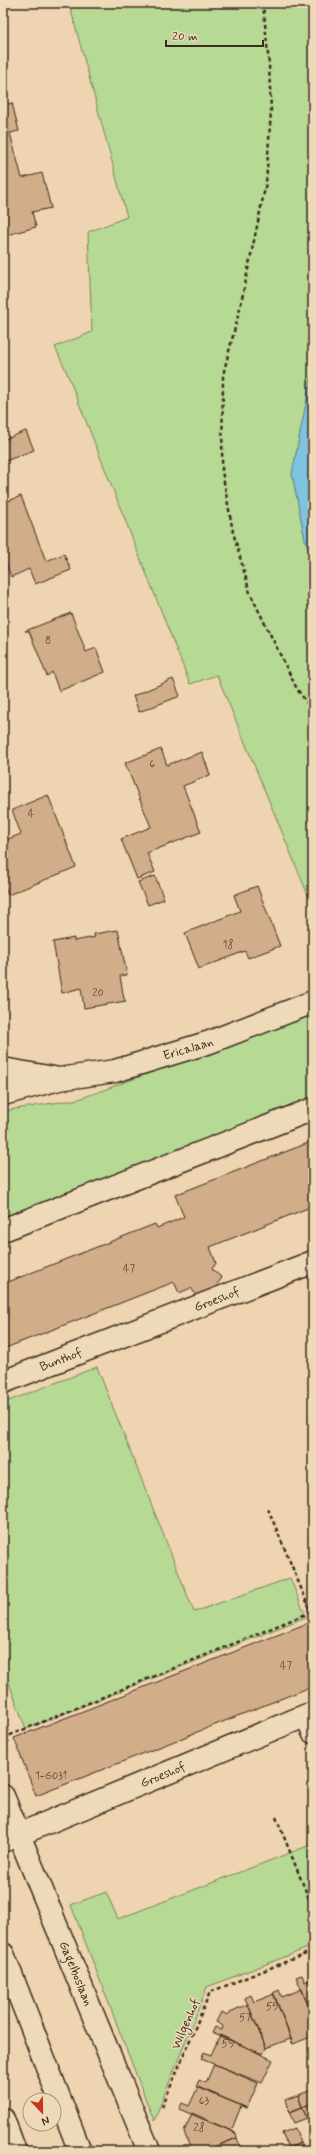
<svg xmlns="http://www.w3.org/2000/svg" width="316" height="2154" font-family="Mynerve,sans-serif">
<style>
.green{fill:#b6da94;stroke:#788259}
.water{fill:#7ec3df;stroke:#638692}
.building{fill:#d1ad89;stroke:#3b2a1e}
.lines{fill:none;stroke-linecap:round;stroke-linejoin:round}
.street-casing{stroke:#3b2a1e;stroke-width:25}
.secondary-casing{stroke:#3b2a1e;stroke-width:25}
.path{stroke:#3b2a1e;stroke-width:2.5;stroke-dasharray:4 3;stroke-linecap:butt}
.street{stroke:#eedab8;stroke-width:22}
.secondary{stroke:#eedab8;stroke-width:22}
.labels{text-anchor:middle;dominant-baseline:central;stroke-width:3;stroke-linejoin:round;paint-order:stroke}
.number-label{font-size:11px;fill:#604b39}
.street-label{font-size:13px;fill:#3b2a1e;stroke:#eedab8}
</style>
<rect width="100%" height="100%" fill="#eed4b0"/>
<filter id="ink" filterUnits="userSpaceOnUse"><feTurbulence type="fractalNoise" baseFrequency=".025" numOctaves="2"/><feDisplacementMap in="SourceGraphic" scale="8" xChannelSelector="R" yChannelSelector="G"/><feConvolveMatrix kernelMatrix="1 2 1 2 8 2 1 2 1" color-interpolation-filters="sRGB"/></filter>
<g filter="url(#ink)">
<path class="green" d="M69 3H313V368L292 474 305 539 313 563V907L217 675 190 684 67 373 55 347 92 332 88 232 127 217Z
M313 1013V1103L3 1226V1111L79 1099Z
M97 1367 194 1612 290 1578 306 1617 26 1729 3 1667V1403Z
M313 1844V1946L207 1987 154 2121 71 1905 106 1892 118 1919Z"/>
<path class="water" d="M313 368V563L305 539 292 474Z"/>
<path class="building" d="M12 103 19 131 10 133 22 178 42 173 51 208 32 212 36 227 3 236V105Z
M26 431 34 450 3 462V440Z
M21 496 46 561 64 554 71 570 35 584 29 569 11 577 3 555V503Z
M71 613 86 652 96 648 105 672 59 691 52 672 47 676 29 631H25Z
M173 679 180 696 139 712 133 696Z
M161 749 167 765 202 752 210 775 183 786 201 832 147 853 155 872 137 879 121 839 151 827 125 763Z
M48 795 76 867 8 895 3 882V841L21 834 12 810Z
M155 876 164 899 148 905 138 882Z
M257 886 280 946 248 958 245 951 199 969 185 933 240 911 234 895Z
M118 930 127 975 120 976 124 999 126 1001 84 1008 81 988 62 993 53 942 74 938V941L95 937 94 934Z
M313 1141V1206L210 1247 216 1263 212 1269 222 1278 217 1284 227 1295 199 1299 191 1288 179 1293 174 1282 3 1349V1284L155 1224 157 1228 184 1217 175 1195Z
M313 1621V1686L36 1796 14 1738Z
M302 1975 305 1982 313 1979V2017L296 1977Z
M302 1989 313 2017V2036L293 2044 273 1993 279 1990 282 1997Z
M274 1994 293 2044 290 2039 266 2048 245 1998 251 1995 254 2002Z
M248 2004 266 2048 263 2054 212 2033 215 2027 222 2030 223 2026 216 2022 221 2012 228 2015 230 2012Z
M220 2035 273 2060 262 2083 201 2059 204 2052 211 2055Z
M214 2064 258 2083 247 2108 196 2087 199 2080 206 2083Z
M198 2087 247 2108 241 2106 232 2129 236 2133 179 2109 182 2103 189 2106Z
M312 2090 313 2103 302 2107 298 2095Z
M298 2095 302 2107 289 2112 285 2100Z
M313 2103V2115L307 2118 302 2107Z
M302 2107 307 2118 294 2123 289 2112Z
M192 2113 236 2133 237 2138 204 2151H190L191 2150 184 2132Z
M295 2128 301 2143 288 2148 282 2133Z
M237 2138 242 2151H204Z
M301 2143 305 2151H289L288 2148Z"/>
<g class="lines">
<g class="street-casing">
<g id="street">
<path d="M3 1069 54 1078"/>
<path id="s1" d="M3 1094 59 1079 115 1071 210 1042 313 1002"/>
<path d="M3 1230 313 1109"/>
<path id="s2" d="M3 1382 313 1262"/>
<path id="s3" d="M3 1796 149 2151"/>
<path id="s4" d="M3 1841 307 1715 313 1732"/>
<path d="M3 2119 15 2151"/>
</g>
</g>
<g class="secondary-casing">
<path id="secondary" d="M3 1954 80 2151"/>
</g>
<path class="path" d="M263 3 269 65 271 111 266 183 240 308 223 375 222 471 233 532 250 593 297 689 313 711
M3 1738 311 1612 268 1509
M276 1817 313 1909
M162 2107 210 1992 313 1951"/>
<use href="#street" class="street"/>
<use href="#secondary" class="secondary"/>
</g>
</g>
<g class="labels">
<g class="number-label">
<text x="48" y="641">8</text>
<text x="152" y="764">6</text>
<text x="31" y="814">4</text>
<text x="228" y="945">18</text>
<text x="98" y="993">20</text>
<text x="129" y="1269">47</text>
<text x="286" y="1666">47</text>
<text x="51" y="1776">1-G031</text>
<text x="272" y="2007">55</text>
<text x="245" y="2018">57</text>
<text x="228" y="2044">59</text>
<text x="204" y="2101">63</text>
<text x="199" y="2128">28</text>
</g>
<g class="street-label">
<text stroke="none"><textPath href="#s1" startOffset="191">Ericalaan</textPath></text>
<text stroke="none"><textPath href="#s2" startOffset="229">Groeshof</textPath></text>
<text stroke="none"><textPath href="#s2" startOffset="62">Bunthof</textPath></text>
<text stroke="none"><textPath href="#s4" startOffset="173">Groeshof</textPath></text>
<text stroke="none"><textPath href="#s3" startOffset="192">Gagelboslaan</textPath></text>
<text transform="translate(186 2024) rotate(-67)">Wilgenhof</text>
</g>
</g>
<rect width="316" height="2154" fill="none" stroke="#eedab8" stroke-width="16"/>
<rect x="8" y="8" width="300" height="2138" fill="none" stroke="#3b2a1e" stroke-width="1.5" filter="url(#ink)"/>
<g transform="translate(42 2112) rotate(158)"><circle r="19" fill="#eedab8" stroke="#a6947a"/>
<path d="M0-3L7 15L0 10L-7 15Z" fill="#c8321e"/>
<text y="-6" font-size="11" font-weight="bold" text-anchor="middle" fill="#3b2a1e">N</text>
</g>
<path d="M166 40v6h97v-6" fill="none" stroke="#3b2a1e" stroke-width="2"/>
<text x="172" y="40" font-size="12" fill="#3b2a1e" stroke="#eedab8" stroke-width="3" paint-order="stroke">20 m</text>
</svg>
